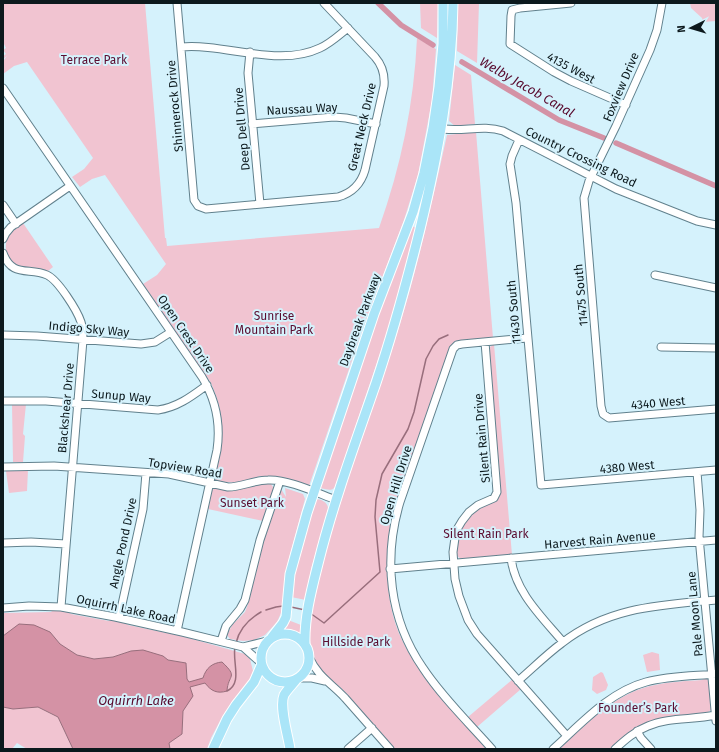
<svg xmlns="http://www.w3.org/2000/svg" width="719" height="752" font-family="'Fira Sans',sans-serif">
<style>
.green{fill:#f1c4d1}
.water{fill:#d492a5;stroke:#986e7c}
.lines{fill:none;stroke-linecap:round;stroke-linejoin:round}
.stream{stroke:#986e7c;stroke-width:1.5}
.canal{stroke:#d492a5;stroke-width:5.5}
.minor-casing{stroke:#61818d;stroke-width:9}
.major-casing{stroke:#fff;stroke-width:11}
.minor{stroke:#fff;stroke-width:7}
.major{stroke:#aae5f8;stroke-width:9}
.labels{text-anchor:middle;dominant-baseline:central;stroke-width:4;stroke-linejoin:round;paint-order:stroke}
.park-label{font-size:12px;fill:#5b0d30;stroke:#d5f2fc}
.street-label{font-size:12px;fill:#0c191d;stroke:#d5f2fc}
.water-label{font-size:13px;font-style:italic;fill:#57082c;stroke:#d5f2fc}
</style>
<rect width="100%" height="100%" fill="#d5f2fc"/>
<path class="green" d="M3 3H145L165 238H166L167 246 379 228C401 166 414 104 417 38L436 49 432 100 418 175 404 220 362 331 309 486 285 478 270 476H261L237 483 216 481 214 475C217 470 218 463 219 457 225 431 222 408 211 383L143 284 157 275 166 264 105 175 92 179 80 187 72 177 84 169 93 158 27 62 14 66 3 74V61L7 56 3 59V56L6 54 3 50 6 48 3 42Z
M420 3H438L437 38 421 28Z
M458 3H479L477 63 457 51Z
M690 3H716V21L703 22 702 18 691 8Z
M455 65 471 75 475 124 455 126 449 121Z
M476 132 493 338 457 342 391 525C385 563 385 606 403 642 413 664 430 682 446 701 460 717 474 733 488 749H395C378 730 361 710 344 691 329 676 318 674 312 651 306 627 313 608 318 585 338 496 374 411 400 324 419 262 433 198 447 135Z
M23 223 53 267 48 271C38 268 28 270 19 267 7 263 2 246 9 235 12 230 18 227 23 223Z
M412 226 416 228 400 294 335 487C331 492 326 489 320 488L380 306Z
M494 344 512 555 461 559 457 556C455 536 464 517 481 508 489 503 498 503 501 493L489 350 490 347Z
M12 404H26L23 434 25 436 23 462H13Z
M28 470 27 491 9 493 6 471Z
M263 484H271L273 487V491L263 521 208 509 212 492 211 491 215 488 232 491Z
M285 488 303 494 305 499 288 562 281 613 277 622 265 635 254 640 243 641 230 639 227 635 232 625 245 612 248 604 261 546 281 489 286 497Z
M315 499C321 499 328 502 328 509L311 569 306 600 291 597V584Z
M53 610 69 612 71 614 109 621 110 620 127 623 128 625 167 633 168 632 245 654 250 659 253 671 248 684 241 693 233 700 222 717 211 738 207 749H170L169 743 182 734 183 711 192 696 187 679 186 663 168 660 163 656 131 651 113 657 94 659 77 655 60 644 50 632 5 634 3 636V613L51 612Z
M288 620 301 625 300 633 289 630H283Z
M652 652 659 654 660 670 647 672 643 655Z
M601 672 603 673 608 685 606 690 597 694 592 690 593 677Z
M513 679 521 689 477 727 468 717Z
M703 679H707L710 684 711 710 707 713 668 717 625 737 611 749H559C586 725 613 695 650 686 667 682 685 681 702 680Z
M3 707 13 709 38 707 58 717 73 749H27L17 743 12 749H3V740L4 738 3 737Z"/>
<path class="water" d="M19 624 34 625 50 632 60 644 77 655 94 659 113 657 131 651 143 650 163 656 168 660 186 663 187 679 189 682 203 678C206 668 212 663 222 662 239 678 228 674 227 691 217 694 211 691 205 683L190 687 193 696 183 711 182 734 169 743 170 749H73L58 717 38 707 13 709 3 707V636Z"/>
<g class="lines">
<path class="stream" d="M291 607 305 610
M266 610 276 607 283 606
M310 613 324 623 380 572 375 517 376 500 382 474 408 429 414 412 426 359 433 346 439 339 448 335
M236 643C239 630 249 619 261 612
M227 691C243 683 232 662 235 647"/>
<path class="canal" d="M378 3 401 25 433 45
M462 62 559 120 604 138
M616 143 716 186"/>
<g class="minor-casing">
<path id="minor" d="M177 3 194 200 198 206 206 209 338 197C352 193 361 184 365 170L384 86C385 75 382 65 375 57L324 3
M571 3 520 8 512 10 511 16 510 44 554 72 571 81 626 105
M662 3 657 30 650 50 616 126 589 181 584 198 601 406 603 414 609 418 716 409
M181 47C226 43 278 68 320 48 331 43 339 35 348 28
M250 52 248 73 260 204
M3 88 202 377C216 400 221 423 217 450L177 631
M252 124 334 117 346 118 376 124
M437 128C460 133 482 124 503 131L616 189 697 221 716 225
M519 140 512 156 510 164 516 203 541 485 716 470
M3 205 16 224
M3 239 6 233 11 227 70 186
M3 253C12 278 29 267 47 275 58 280 77 310 81 322 83 328 83 334 83 340L61 607
M655 275 716 288
M3 335 37 336 141 344 155 342 171 332
M485 342 497 492 494 498 478 505 469 512 462 521 456 531 453 552 455 579 459 596 468 620 477 634 567 736
M661 347 716 348
M3 401H46L158 410C178 407 192 396 207 385
M3 467 54 466 169 474 228 487C242 487 254 480 268 480 288 479 317 493 336 500
M697 472 700 510 699 537 716 721
M3 543 31 542 66 544
M511 558C515 592 542 617 563 642
M390 569 716 540
M3 608 29 606 61 607 115 617 182 632 243 647 260 662
M119 618 143 509 146 473
M221 641 226 626 240 609 245 600 260 540 280 481
M243 647 267 641
M309 657C318 677 331 683 345 698 360 715 375 732 390 749
M299 678H312L325 681
M518 681C533 668 547 654 562 643 608 607 660 605 716 600
M637 731 641 738 651 749
M348 749 372 728
M492 749C469 723 442 697 423 668 389 619 383 559 400 502L453 349 457 345 462 344 527 338
M553 749C581 724 609 692 646 682 668 676 693 676 716 674
M615 749C625 740 635 731 648 726 669 717 693 720 715 715"/>
</g>
<g class="major-casing">
<path id="major" d="M261 658a24 24 0 1 1 48 0a24 24 0 1 1-48 0Z
M272 637 283 623 286 617 290 574 307 513 374 314 413 212 424 173 433 128 439 87 443 44V3
M305 645C304 616 312 588 319 560 334 500 356 441 376 383 393 332 407 281 420 229 438 154 452 80 453 3
M213 749 227 719 236 705 254 682 261 666
M290 749C288 735 279 707 284 695 287 690 292 685 296 680"/>
</g>
<use href="#minor" class="minor"/>
<use href="#major" class="major"/>
</g>
<g class="labels">
<g class="park-label">
<text x="94" y="60">Terrace Park</text>
<text x="274" y="316">Sunrise<tspan x="274" dy="14">Mountain Park</tspan></text>
<text x="252" y="503">Sunset Park</text>
<text x="486" y="534">Silent Rain Park</text>
<text x="356" y="642">Hillside Park</text>
<text x="638" y="708">Founder’s Park</text>
</g>
<g class="street-label">
<text transform="translate(571 68) rotate(28)">4135 West</text>
<text transform="translate(621 87) rotate(-67)">Foxview Drive</text>
<text transform="translate(175 106) rotate(-95)">Shinnerock Drive</text>
<text transform="translate(302 109) rotate(-3)">Naussau Way</text>
<text transform="translate(362 127) rotate(-77)">Great Neck Drive</text>
<text transform="translate(242 129) rotate(-95)">Deep Dell Drive</text>
<text transform="translate(581 157) rotate(26)">Country Crossing Road</text>
<text transform="translate(581 295) rotate(-95)">11475 South</text>
<text transform="translate(514 312) rotate(-95)">11430 South</text>
<text transform="translate(360 320) rotate(-70)">Daybreak Parkway</text>
<text transform="translate(89 329) rotate(5)">Indigo Sky Way</text>
<text transform="translate(186 334) rotate(56)">Open Crest Drive</text>
<text transform="translate(121 396) rotate(5)">Sunup Way</text>
<text transform="translate(658 403) rotate(-5)">4340 West</text>
<text transform="translate(66 408) rotate(-85)">Blackshear Drive</text>
<text transform="translate(482 438) rotate(-95)">Silent Rain Drive</text>
<text transform="translate(627 467) rotate(-5)">4380 West</text>
<text transform="translate(185 468) rotate(9)">Topview Road</text>
<text transform="translate(396 485) rotate(-73)">Open Hill Drive</text>
<text transform="translate(600 540) rotate(-5)">Harvest Rain Avenue</text>
<text transform="translate(123 543) rotate(-78)">Angle Pond Drive</text>
<text transform="translate(126 609) rotate(12)">Oquirrh Lake Road</text>
<text transform="translate(695 614) rotate(-95)">Pale Moon Lane</text>
</g>
<g class="water-label">
<text transform="translate(527 87) rotate(30)">Welby Jacob Canal</text>
<text x="136" y="700">Oquirrh Lake</text>
</g>
</g>
<rect width="719" height="752" fill="none" stroke="#0c191d" stroke-width="8"/>
<g transform="translate(691 28) rotate(265)" stroke="#d5f2fc" stroke-width="3" paint-order="stroke">
<path d="M0-3L7 15L0 10L-7 15Z" fill="#0c191d"/>
<text y="-6" font-size="11" font-weight="bold" text-anchor="middle" fill="#0c191d">N</text>
</g>
</svg>
